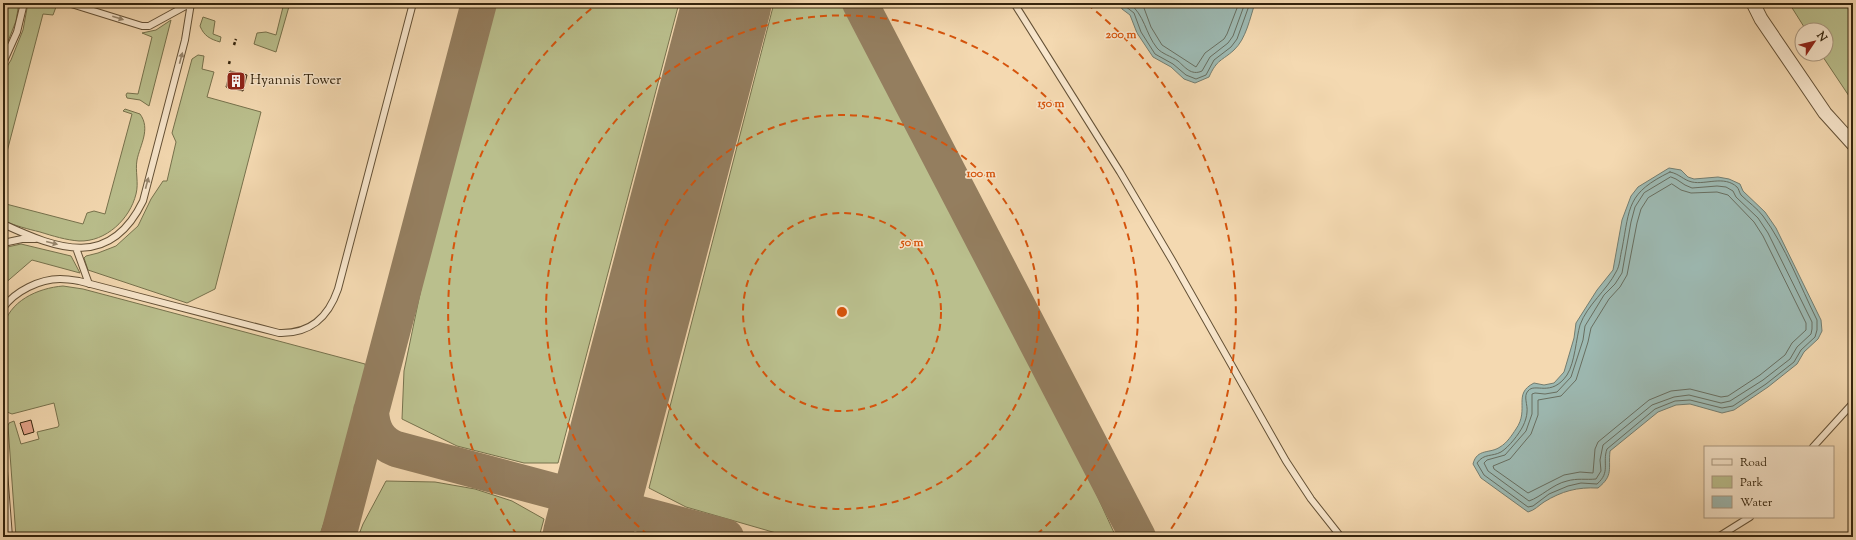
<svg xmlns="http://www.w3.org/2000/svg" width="1856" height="540" font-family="'Sorts Mill Goudy',serif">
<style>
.green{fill:#babf8d;stroke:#77724d}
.water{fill:#9db9b2;stroke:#737d70}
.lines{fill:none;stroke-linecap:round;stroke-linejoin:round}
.shore{stroke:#686e60;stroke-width:1}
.taxiway{stroke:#947e5f;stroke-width:36}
.runway{stroke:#947e5f;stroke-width:89}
.building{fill:#e6a48b;stroke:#34240d}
.service-casing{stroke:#645136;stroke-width:8}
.minor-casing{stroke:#645136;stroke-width:15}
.path{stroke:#34240d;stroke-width:2.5;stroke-dasharray:3 2;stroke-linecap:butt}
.service{stroke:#f8e6cc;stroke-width:6}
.minor{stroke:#f8e6cc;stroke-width:13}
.oneway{fill:#96856c}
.ring{fill:none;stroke:#d6540c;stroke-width:2;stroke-dasharray:7 5}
.labels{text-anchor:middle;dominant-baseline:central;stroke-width:3;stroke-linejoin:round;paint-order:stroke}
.poi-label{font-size:14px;fill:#34240d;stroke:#f8e6cc;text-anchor:start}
.centre{fill:#d6540c;stroke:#f8e6cc;stroke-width:2}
.ring-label{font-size:12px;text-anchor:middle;font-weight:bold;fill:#d6540c;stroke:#f8e6cc;stroke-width:3;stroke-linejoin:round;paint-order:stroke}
</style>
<rect width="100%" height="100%" fill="#f4d9b1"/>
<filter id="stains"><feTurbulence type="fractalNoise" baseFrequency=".005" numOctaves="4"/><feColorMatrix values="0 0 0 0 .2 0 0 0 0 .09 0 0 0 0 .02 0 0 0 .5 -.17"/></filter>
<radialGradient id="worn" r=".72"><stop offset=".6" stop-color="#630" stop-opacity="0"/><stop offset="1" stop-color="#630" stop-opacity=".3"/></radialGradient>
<path class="green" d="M7 3H19L16 21 3 54V14Z
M28 3H52L56 7 53 15 43 14 3 167V73L11 60 23 30Z
M284 3H290L276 52 254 44 257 33 266 32 276 35Z
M495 3H679L558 463H524L457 446 402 419 404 371 427 260Z
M774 3H843L1074 445 1116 537H790L686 507 649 488Z
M1789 3H1853V102L1821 54H1826V30H1806Z
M203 17 215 21 213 34 221 37 220 42C210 39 204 36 200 26Z
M171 20 149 106 140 100 127 98 126 95 127 93 138 94 152 37 142 33 156 30Z
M198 55 204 56 202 69 214 72 207 97 261 112 215 289 187 303 88 270 84 258 86 256 98 253 116 246 138 226 151 199 163 181H167L176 142 172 133 192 59Z
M125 109 140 114C151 129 140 145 137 160 135 171 139 183 136 194 130 219 106 242 79 241 66 240 53 236 40 232 28 229 15 226 3 220V191L7 193 5 202 6 204 83 224 87 213 94 211 105 214 132 114 123 111Z
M21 244 71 256 80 273 32 260 3 285V248Z
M63 286 83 289 365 364 366 369 329 509 319 537H16L8 426 9 423 14 421 21 444 39 439 37 432 58 427 59 425 54 403 12 414 7 412C2 402 3 378 3 366 3 355 1 341 3 329 8 301 38 288 63 286Z
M386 481 435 482 475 489 512 501 544 519 539 537H358L363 524Z"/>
<path class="water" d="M1120 3H1255C1250 18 1246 39 1234 50 1222 61 1217 59 1209 77L1195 83 1184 79 1171 67 1153 57 1137 33 1130 15 1122 9Z
M1669 168 1681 170 1688 177 1694 179 1718 177 1729 179 1740 184 1743 191 1765 212 1776 228 1821 320 1822 331 1818 339 1804 352 1797 364 1768 387 1734 410 1722 413 1690 404 1676 405 1658 412 1610 451C1608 469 1614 475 1598 488 1577 487 1562 491 1544 502 1538 506 1535 510 1528 512L1481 478 1473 464C1477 448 1490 454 1500 447 1507 443 1512 435 1516 429 1530 409 1512 394 1534 383L1544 385 1554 383 1564 372 1574 338 1576 323 1597 290 1613 270 1622 220 1631 196 1638 187Z"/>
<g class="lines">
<path class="shore" d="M1124 3 1125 6 1134 13 1141 32 1155 54 1173 64 1186 75 1196 79 1206 75 1214 60 1231 47 1237 39 1250 3
M1129 3C1145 15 1145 33 1157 48 1162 54 1171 56 1178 61 1185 67 1191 76 1202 71L1210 57 1228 43 1233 36 1245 3
M1139 3 1144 8 1151 27 1162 45 1196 67 1205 53 1224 39 1227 34 1239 3
M1670 172C1680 174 1683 180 1692 182 1706 185 1724 175 1737 187 1739 189 1739 192 1741 195 1748 202 1757 208 1763 216 1786 247 1800 286 1817 320V330L1815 337 1801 350 1794 362 1766 384 1733 406 1722 408 1690 400 1675 401 1655 409 1607 449C1602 463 1611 472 1597 484L1581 483 1568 486 1549 494 1533 506 1528 507 1484 475 1477 463C1484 453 1492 457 1501 452 1509 447 1519 434 1523 426 1525 422 1527 416 1527 412 1528 405 1523 396 1528 391 1535 382 1551 398 1567 375 1575 362 1576 339 1580 325 1587 305 1607 290 1616 272 1620 266 1620 256 1622 249 1630 206 1627 193 1670 172Z
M1671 177 1676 179 1685 185 1692 188 1717 186 1726 187 1733 191 1736 197 1758 218 1768 233 1812 322V329L1811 334 1797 347 1790 359 1763 380 1730 401 1721 403 1689 395 1674 397 1652 405 1603 445 1600 460 1601 471 1596 479C1586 480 1577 478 1567 481 1553 484 1541 497 1529 501L1488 471 1484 463 1487 460 1505 455 1526 431 1532 414V394L1535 393 1545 394 1557 392 1571 377 1583 340 1585 326 1604 295 1615 284 1622 273 1631 222 1635 207 1644 193Z
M1672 184 1681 190 1691 193 1717 192 1728 195 1754 222 1763 236 1806 323V330L1792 343 1785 355 1760 375 1728 396 1721 397 1690 389 1671 391 1649 400 1598 442 1595 449 1593 473 1580 472 1564 475 1528 493 1494 469 1493 466 1510 459 1531 434 1538 415V400L1561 396 1576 380 1588 342 1591 328 1609 299 1620 287 1627 275 1637 223 1641 209 1648 198Z"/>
<path class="taxiway" d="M860 3 1138 537
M371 411C372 429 378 442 396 449L726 537
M605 466C607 493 611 502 636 513
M338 537 479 3
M589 537C602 513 610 512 636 513"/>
<path class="runway" d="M587 537 727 3"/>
</g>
<path class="building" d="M230 71 247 75 243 91 226 87Z
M31 420 34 432 24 435 20 423Z"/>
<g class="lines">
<g class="service-casing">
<path id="service" d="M68 3 142 26H149L191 3
M1014 3 1120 172 1172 260 1286 461 1311 499 1341 537
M3 63 17 32 24 3
M3 224C59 250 110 269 143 201L185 40 191 3
M3 243 22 239H35
M76 248 89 284
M3 308C15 291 40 279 60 279 66 279 73 280 79 281L279 333C310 334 328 318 338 289L413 3
M1813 447 1853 403
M3 458 9 537
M1718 537 1750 517"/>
</g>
<g class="minor-casing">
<path id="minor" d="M1753 3 1761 19 1825 113 1853 144"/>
</g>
<path class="path" d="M234 45 236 39
M229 64 230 60"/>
<use href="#service" class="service"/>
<use href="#minor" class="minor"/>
</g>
<defs><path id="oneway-solid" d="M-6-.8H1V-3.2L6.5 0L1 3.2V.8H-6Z"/></defs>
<g class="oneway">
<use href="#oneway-solid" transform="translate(118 18) rotate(17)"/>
<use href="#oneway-solid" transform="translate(181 58) rotate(-75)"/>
<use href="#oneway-solid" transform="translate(147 183) rotate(-75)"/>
<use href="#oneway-solid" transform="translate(52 243) rotate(14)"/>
</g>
<g class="ring">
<circle cx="842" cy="312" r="99"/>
<circle cx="842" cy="312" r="197"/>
<path d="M648 535A296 296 0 1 1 1036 535"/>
<path d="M517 535A394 394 0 0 1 597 4M1087 4A394 394 0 0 1 1167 535"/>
</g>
<defs>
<g id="building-square" transform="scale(1)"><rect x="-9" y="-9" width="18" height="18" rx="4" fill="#8f2418" stroke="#f8e6cc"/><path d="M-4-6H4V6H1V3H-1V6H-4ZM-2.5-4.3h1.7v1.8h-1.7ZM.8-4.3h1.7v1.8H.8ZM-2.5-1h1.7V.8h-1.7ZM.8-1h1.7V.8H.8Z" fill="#fff"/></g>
</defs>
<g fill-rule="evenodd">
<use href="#building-square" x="236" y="81"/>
</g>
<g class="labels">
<g class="poi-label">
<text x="250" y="81">Hyannis Tower</text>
</g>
</g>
<circle cx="842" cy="312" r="6" class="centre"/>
<g class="ring-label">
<text x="1121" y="38">200 m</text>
<text x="1051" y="107">150 m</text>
<text x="981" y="177">100 m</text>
<text x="912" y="246">50 m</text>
</g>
<rect width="1856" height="540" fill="none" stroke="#f4d9b1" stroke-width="16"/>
<rect x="4" y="4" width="1848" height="532" fill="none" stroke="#34240d" stroke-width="2"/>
<rect x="8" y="8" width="1840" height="524" fill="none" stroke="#34240d"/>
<rect x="1704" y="446" width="130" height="72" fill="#f8e6cc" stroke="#aa9880"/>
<rect x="1712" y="459" width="20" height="6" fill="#f8e6cc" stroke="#aa9880"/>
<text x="1740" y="466" font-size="12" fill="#34240d">Road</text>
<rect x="1712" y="476" width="20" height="12" fill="#babf8d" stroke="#aa9880"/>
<text x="1740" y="486" font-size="12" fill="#34240d">Park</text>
<rect x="1712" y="496" width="20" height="12" fill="#9db9b2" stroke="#aa9880"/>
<text x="1740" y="506" font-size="12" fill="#34240d">Water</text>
<g transform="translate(1814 42) rotate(55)"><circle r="19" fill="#f8e6cc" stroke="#aa9880"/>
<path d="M0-3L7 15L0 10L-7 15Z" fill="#8f2418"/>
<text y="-6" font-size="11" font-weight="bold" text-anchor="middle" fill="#34240d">N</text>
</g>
<rect width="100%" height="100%" filter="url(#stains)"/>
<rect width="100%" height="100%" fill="url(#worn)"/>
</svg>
